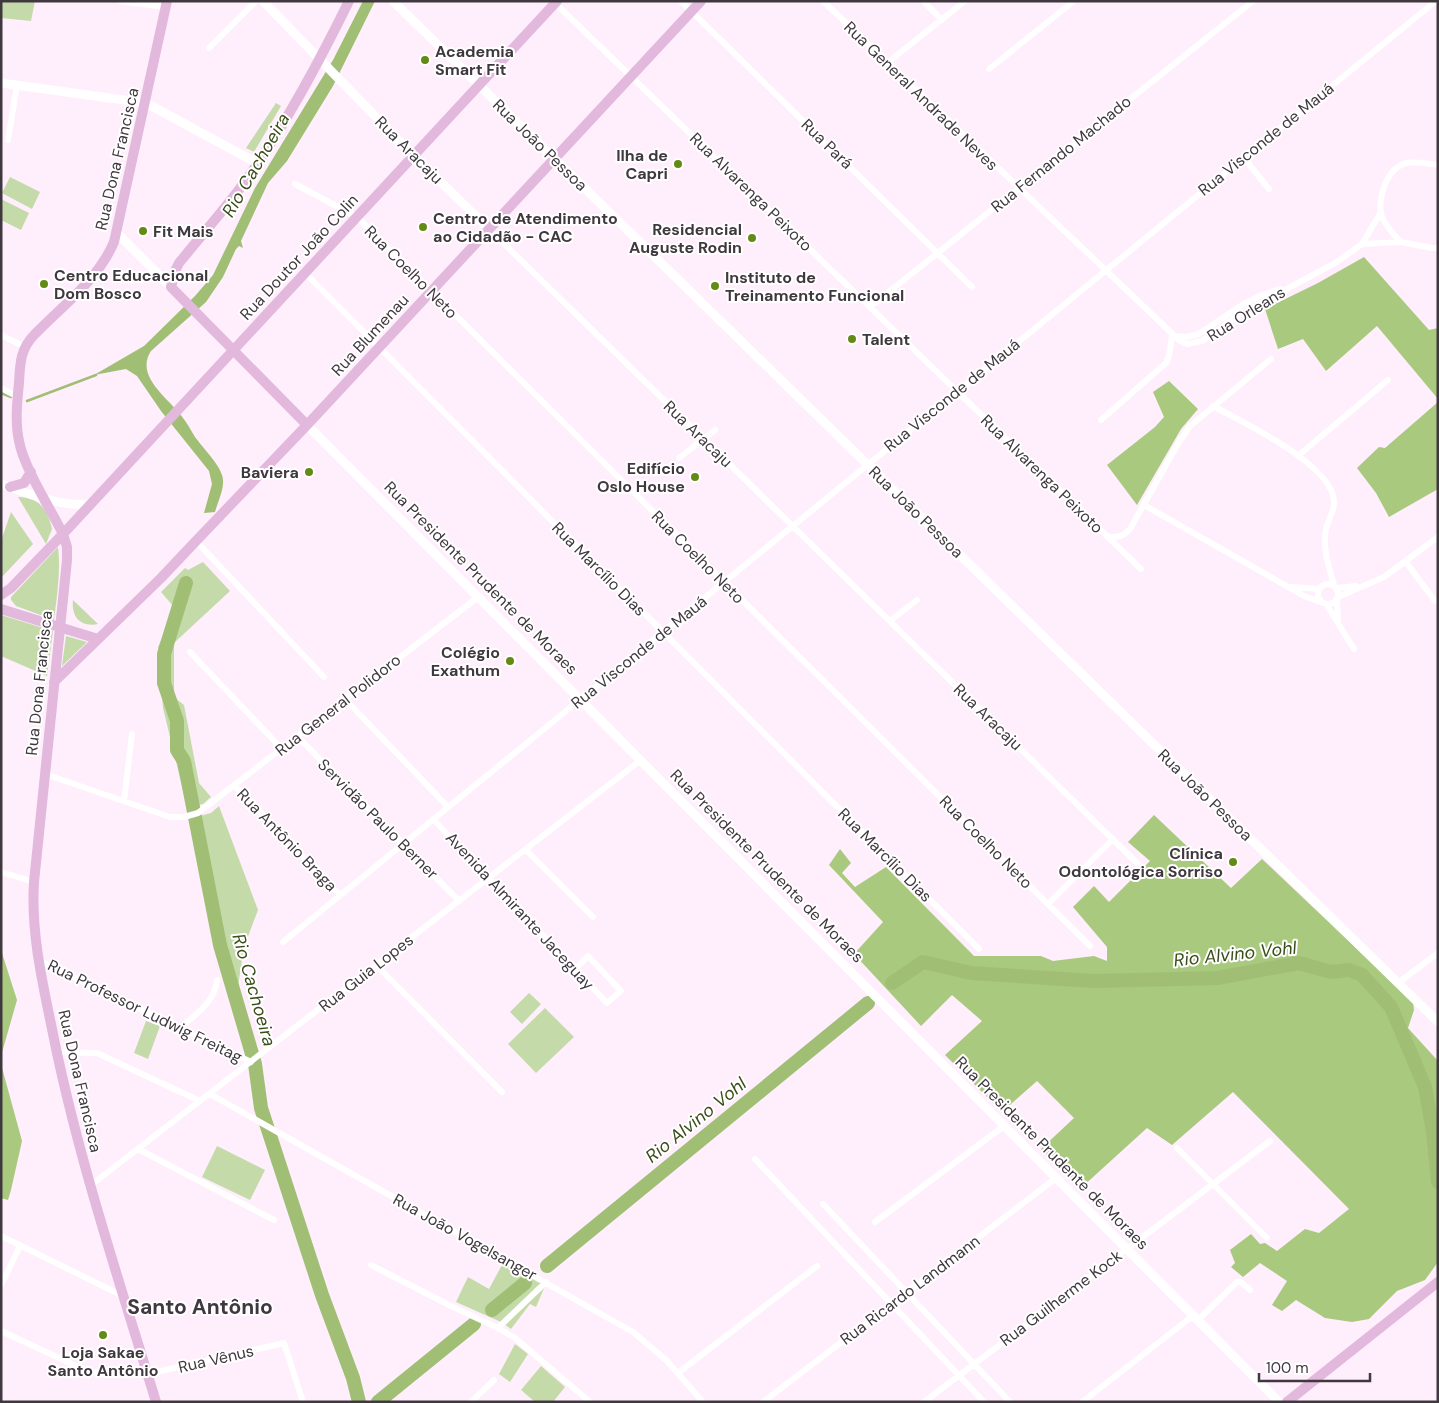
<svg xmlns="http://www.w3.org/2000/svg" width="1439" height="1403" font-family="'DM Sans',sans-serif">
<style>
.green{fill:#c4dba9}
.forest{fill:#a9c97e}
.water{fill:#a0bf75}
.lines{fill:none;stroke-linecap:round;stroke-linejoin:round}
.stream{stroke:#a0bf75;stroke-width:2.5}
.river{stroke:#a0bf75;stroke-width:14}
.street{stroke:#fff;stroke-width:6}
.secondary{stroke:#fff;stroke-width:9}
.primary{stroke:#e2b9dd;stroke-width:10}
.poi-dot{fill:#638a15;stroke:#fff;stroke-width:2}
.labels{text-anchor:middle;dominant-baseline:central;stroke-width:4;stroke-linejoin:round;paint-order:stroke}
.poi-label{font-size:16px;font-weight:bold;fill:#40383f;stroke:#fff;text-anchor:start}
.street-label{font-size:16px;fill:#40383f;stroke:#fff}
.water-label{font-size:18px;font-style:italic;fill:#394d18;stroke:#fff}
.district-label{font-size:21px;font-weight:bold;fill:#40383f;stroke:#fff}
</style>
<rect width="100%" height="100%" fill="#ffeefc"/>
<path class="green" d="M1 1H35L31 21 1 18Z
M276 103 281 106 254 152 246 148Z
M10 177 40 192 32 209 2 193Z
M1 199 29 213 21 230 1 220Z
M18 497C39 497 48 510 52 529L46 544Z
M11 512 33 544 1 578V541Z
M58 547C61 571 57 595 54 620L16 606 11 600V597Z
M203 562 230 591 174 643V697L184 705 199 783 211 797 203 804 187 807 163 708 158 647 170 621 174 607 161 592 185 568 188 570Z
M73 600 98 624C80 628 71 616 73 600Z
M1 615 53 631 47 676 1 656Z
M66 636 87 642 62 666Z
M219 806 258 910 244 947 237 993 230 963 227 957 228 953 217 927 216 899 212 894V886L207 883 202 873 205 861 203 846 205 842 199 825 200 816 211 813Z
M529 993 541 1004 522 1024 510 1012Z
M545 1008 574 1037 536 1073 508 1044Z
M146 1021 160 1026 148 1059 134 1053Z
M217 1146 265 1170 250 1200 202 1177Z
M503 1263 536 1280 545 1286 536 1307 530 1304 511 1329 501 1322 456 1302 468 1277 489 1289Z
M515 1344 528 1354 510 1382 499 1374Z
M541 1366 565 1387 553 1402H535L521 1390Z"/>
<path class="forest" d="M1364 257 1429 330 1438 328V399L1377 326 1326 371 1303 339 1278 349 1265 309 1318 283Z
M1169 381 1198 409 1181 429 1137 505 1107 465 1155 427 1164 417 1153 392Z
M1438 402V489L1389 517 1376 493 1357 468 1379 447 1385 448Z
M1154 815 1231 888 1262 859 1413 1002 1414 1010 1408 1028 1438 1061V1262L1425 1280 1397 1291 1369 1319 1352 1322 1325 1318 1296 1300 1282 1311 1272 1305 1287 1281 1260 1263 1243 1277 1231 1267 1235 1263 1230 1250 1251 1234 1260 1244 1265 1243 1277 1251 1305 1229 1319 1233 1349 1209 1233 1092 1172 1145 1147 1128 1081 1188 1041 1149 1074 1118 1037 1081 1002 1112 945 1055 982 1021 952 995 921 1026 854 954 883 922 829 865 840 849 851 863 842 873 855 887 886 867 974 956H1041L1053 961 1094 956 1107 961V947L1073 907 1094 886 1109 902 1150 861 1128 842Z
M1 950 17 1000 1 1056Z
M1 1064 22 1141 11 1190 8 1200 1 1198Z"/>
<path class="water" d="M363 1H375L333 86 287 161 268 183 241 241 243 248 239 246 236 249 223 277 206 302 151 351C134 377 170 399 183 418 188 424 191 431 195 437 203 448 219 464 222 475 226 486 218 501 215 512L204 513 212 484 209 471 161 411 137 376 126 369 94 375 144 346 195 296 213 275 255 188 333 60Z"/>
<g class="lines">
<path class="stream" d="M1 393 11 397
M27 401 96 375"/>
<path class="river" d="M186 583 164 654V683L177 721V750L184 761 220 945 255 1064 261 1108 322 1295 353 1378 359 1402
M892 983 923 962 971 973 1094 981 1217 978 1299 963 1331 972 1349 970 1362 975 1391 1007 1425 1087 1433 1132 1438 1182
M547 1266 868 1003
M492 1310 525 1283
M378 1402 474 1324"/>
<path class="street" d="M120 1 165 7
M681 1 972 287
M823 1 1180 341 1187 344 1202 341 1237 316 1335 263 1362 244 1381 212
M923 1 942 20
M555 3 1141 569
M209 48 256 1
M887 63 965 1
M989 69 1074 1
M8 140 17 85
M1244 158 1269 189
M1438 165C1428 164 1417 161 1407 163 1387 167 1376 200 1382 217 1386 226 1394 235 1401 242L1432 248H1438
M295 184 357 217 1090 946
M489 229 1137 863
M1362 244 1401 242
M305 273 979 949
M870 307 1253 1
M1 335 25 347
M1173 336 1187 337 1199 334 1242 305 1262 295 1280 289
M1 388 18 397
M1213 406C1242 422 1335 465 1334 503 1334 512 1328 520 1326 529 1322 547 1329 567 1334 585
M1101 420 1166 363 1169 356 1172 336
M1299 455 1388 380
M679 458 715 430
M1144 505 1304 596 1323 603
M1108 537C1118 537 1123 537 1130 529L1179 442 1190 426 1271 359
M196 541 324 677
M1406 562 1435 601
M1318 594a10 10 0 1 1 20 0a10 10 0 1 1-20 0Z
M1292 587 1319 589
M1337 588 1356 586
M1338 597 1384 577 1438 537
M1337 599 1338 623
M1326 604 1354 649
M890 621 917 600
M190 652 282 749
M346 700 448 807
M298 737 459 901
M45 774 170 817H184L198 813 478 597
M235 786 340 895
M124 801 132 734
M433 819 607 1003 621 991 588 956 575 969
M526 850 593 917
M1 872 34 882
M1048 904 1113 839
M283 942 1436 1
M38 960 251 1062
M376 965 502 1092
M1398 983 1438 953
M180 1028C196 1014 215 1002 217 980
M56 1052 97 1053 200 1101
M210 1094 633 1332 666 1360 703 1402
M1177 1148 1267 1238
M138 1149 274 1220
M755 1159 984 1402
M91 1185 641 760
M823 1204 1010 1402
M875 1222 1004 1126
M1 1236 123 1296
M371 1265 451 1306 498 1328 515 1338 590 1402
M1 1285 20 1246
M1198 1320 1237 1282H1241L1250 1290
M498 1328 546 1282
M1 1331 87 1371 110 1375 148 1374 284 1343 303 1402
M678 1373 817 1266
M471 1402 494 1380
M763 1402 1056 1178
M924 1402 1270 1141
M1082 1402 1194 1315"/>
<path class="secondary" d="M263 1 414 156 489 229
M393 1 1438 1022
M1 83 146 103 257 163
M117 233 171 287
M307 425 1279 1402
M1 484C31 494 59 507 91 504"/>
<path class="primary" d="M307 425 171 287 175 271 179 263C201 236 224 210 244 183 285 126 318 64 349 1
M10 487 24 483 31 472
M1 595 11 588 63 534 557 1
M1 609 98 639
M54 682 161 578 196 541 307 425 701 1
M156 1402C118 1277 76 1152 51 1024 41 976 31 930 34 882L67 560V547L63 534C50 508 24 468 19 441 15 423 17 402 19 383 20 364 20 349 35 334 63 305 98 280 114 242L167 1
M1287 1402 1438 1282"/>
</g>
<g class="poi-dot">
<circle cx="425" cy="60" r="5"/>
<circle cx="678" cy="164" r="5"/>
<circle cx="423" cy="227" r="5"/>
<circle cx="143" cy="231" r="5"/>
<circle cx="752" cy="238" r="5"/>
<circle cx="44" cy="284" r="5"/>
<circle cx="715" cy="286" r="5"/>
<circle cx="852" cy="339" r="5"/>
<circle cx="309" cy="472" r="5"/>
<circle cx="695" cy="477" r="5"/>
<circle cx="510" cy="661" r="5"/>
<circle cx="1233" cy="862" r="5"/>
<circle cx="103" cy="1335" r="5"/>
</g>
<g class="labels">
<g class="poi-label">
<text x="435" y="51">Academia<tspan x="435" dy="18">Smart Fit</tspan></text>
<text x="668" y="155" text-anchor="end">Ilha de<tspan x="668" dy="18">Capri</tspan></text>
<text x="433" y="218">Centro de Atendimento<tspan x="433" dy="18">ao Cidadão - CAC</tspan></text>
<text x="742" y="229" text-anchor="end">Residencial<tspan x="742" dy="18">Auguste Rodin</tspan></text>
<text x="153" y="231">Fit Mais</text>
<text x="54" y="275">Centro Educacional<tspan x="54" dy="18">Dom Bosco</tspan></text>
<text x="725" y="277">Instituto de<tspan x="725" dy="18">Treinamento Funcional</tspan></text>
<text x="862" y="339">Talent</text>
<text x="685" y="468" text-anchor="end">Edifício<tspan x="685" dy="18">Oslo House</tspan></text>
<text x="299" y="472" text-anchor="end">Baviera</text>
<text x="500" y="652" text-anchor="end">Colégio<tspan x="500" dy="18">Exathum</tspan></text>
<text x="1223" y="853" text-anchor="end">Clínica<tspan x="1223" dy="18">Odontológica Sorriso</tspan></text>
<text x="103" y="1352" text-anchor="middle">Loja Sakae<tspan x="103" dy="18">Santo Antônio</tspan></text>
</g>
<g class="street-label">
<text transform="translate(921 96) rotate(44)">Rua General Andrade Neves</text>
<text transform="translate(1266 139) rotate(-39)">Rua Visconde de Mauá</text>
<text transform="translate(827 144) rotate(44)">Rua Pará</text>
<text transform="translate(540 145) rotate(44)">Rua João Pessoa</text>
<text transform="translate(409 150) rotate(45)">Rua Aracaju</text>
<text transform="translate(1061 154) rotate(-39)">Rua Fernando Machado</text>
<text transform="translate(117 159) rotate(-77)">Rua Dona Francisca</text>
<text transform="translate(751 192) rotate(44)">Rua Alvarenga Peixoto</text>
<text transform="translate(299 257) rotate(-47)">Rua Doutor João Colin</text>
<text transform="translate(411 272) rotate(45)">Rua Coelho Neto</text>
<text transform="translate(1246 314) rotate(-32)">Rua Orleans</text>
<text transform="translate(370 335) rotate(-47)">Rua Blumenau</text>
<text transform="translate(952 395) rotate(-39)">Rua Visconde de Mauá</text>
<text transform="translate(698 434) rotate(44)">Rua Aracaju</text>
<text transform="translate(1042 474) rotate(44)">Rua Alvarenga Peixoto</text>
<text transform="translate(916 512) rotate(44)">Rua João Pessoa</text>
<text transform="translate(698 557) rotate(45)">Rua Coelho Neto</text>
<text transform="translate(599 569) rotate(45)">Rua Marcílio Dias</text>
<text transform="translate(481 578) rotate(45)">Rua Presidente Prudente de Moraes</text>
<text transform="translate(639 652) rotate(-39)">Rua Visconde de Mauá</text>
<text transform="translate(39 683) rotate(-84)">Rua Dona Francisca</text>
<text transform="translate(338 705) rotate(-38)">Rua General Polidoro</text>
<text transform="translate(988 717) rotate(44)">Rua Aracaju</text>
<text transform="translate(1205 795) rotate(44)">Rua João Pessoa</text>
<text transform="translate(378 819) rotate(45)">Servidão Paulo Berner</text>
<text transform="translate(287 840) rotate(46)">Rua Antônio Braga</text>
<text transform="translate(986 842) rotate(45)">Rua Coelho Neto</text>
<text transform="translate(885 855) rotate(45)">Rua Marcílio Dias</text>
<text transform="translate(767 866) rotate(45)">Rua Presidente Prudente de Moraes</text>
<text transform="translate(520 911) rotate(47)">Avenida Almirante Jaceguay</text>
<text transform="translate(366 973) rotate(-38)">Rua Guia Lopes</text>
<text transform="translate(145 1011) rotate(26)">Rua Professor Ludwig Freitag</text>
<text transform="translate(80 1081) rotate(77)">Rua Dona Francisca</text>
<text transform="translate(1052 1153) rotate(45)">Rua Presidente Prudente de Moraes</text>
<text transform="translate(465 1237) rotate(29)">Rua João Vogelsanger</text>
<text transform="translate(910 1290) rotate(-37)">Rua Ricardo Landmann</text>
<text transform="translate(1061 1298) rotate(-37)">Rua Guilherme Kock</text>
<text transform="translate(216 1359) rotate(-13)">Rua Vênus</text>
</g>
<g class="water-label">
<text transform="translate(256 165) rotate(-60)">Rio Cachoeira</text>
<text transform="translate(1235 954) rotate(-6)">Rio Alvino Vohl</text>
<text transform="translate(254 990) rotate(74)">Rio Cachoeira</text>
<text transform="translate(696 1120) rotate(-39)">Rio Alvino Vohl</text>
</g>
<g class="district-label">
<text x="200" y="1307">Santo Antônio</text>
</g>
</g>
<rect width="1439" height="1403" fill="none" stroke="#40383f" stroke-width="5"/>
<path d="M1259 1373v8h111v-8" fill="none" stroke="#40383f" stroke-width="2.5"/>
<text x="1266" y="1373" font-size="15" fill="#40383f" stroke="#ffffff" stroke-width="4" paint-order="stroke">100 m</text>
</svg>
